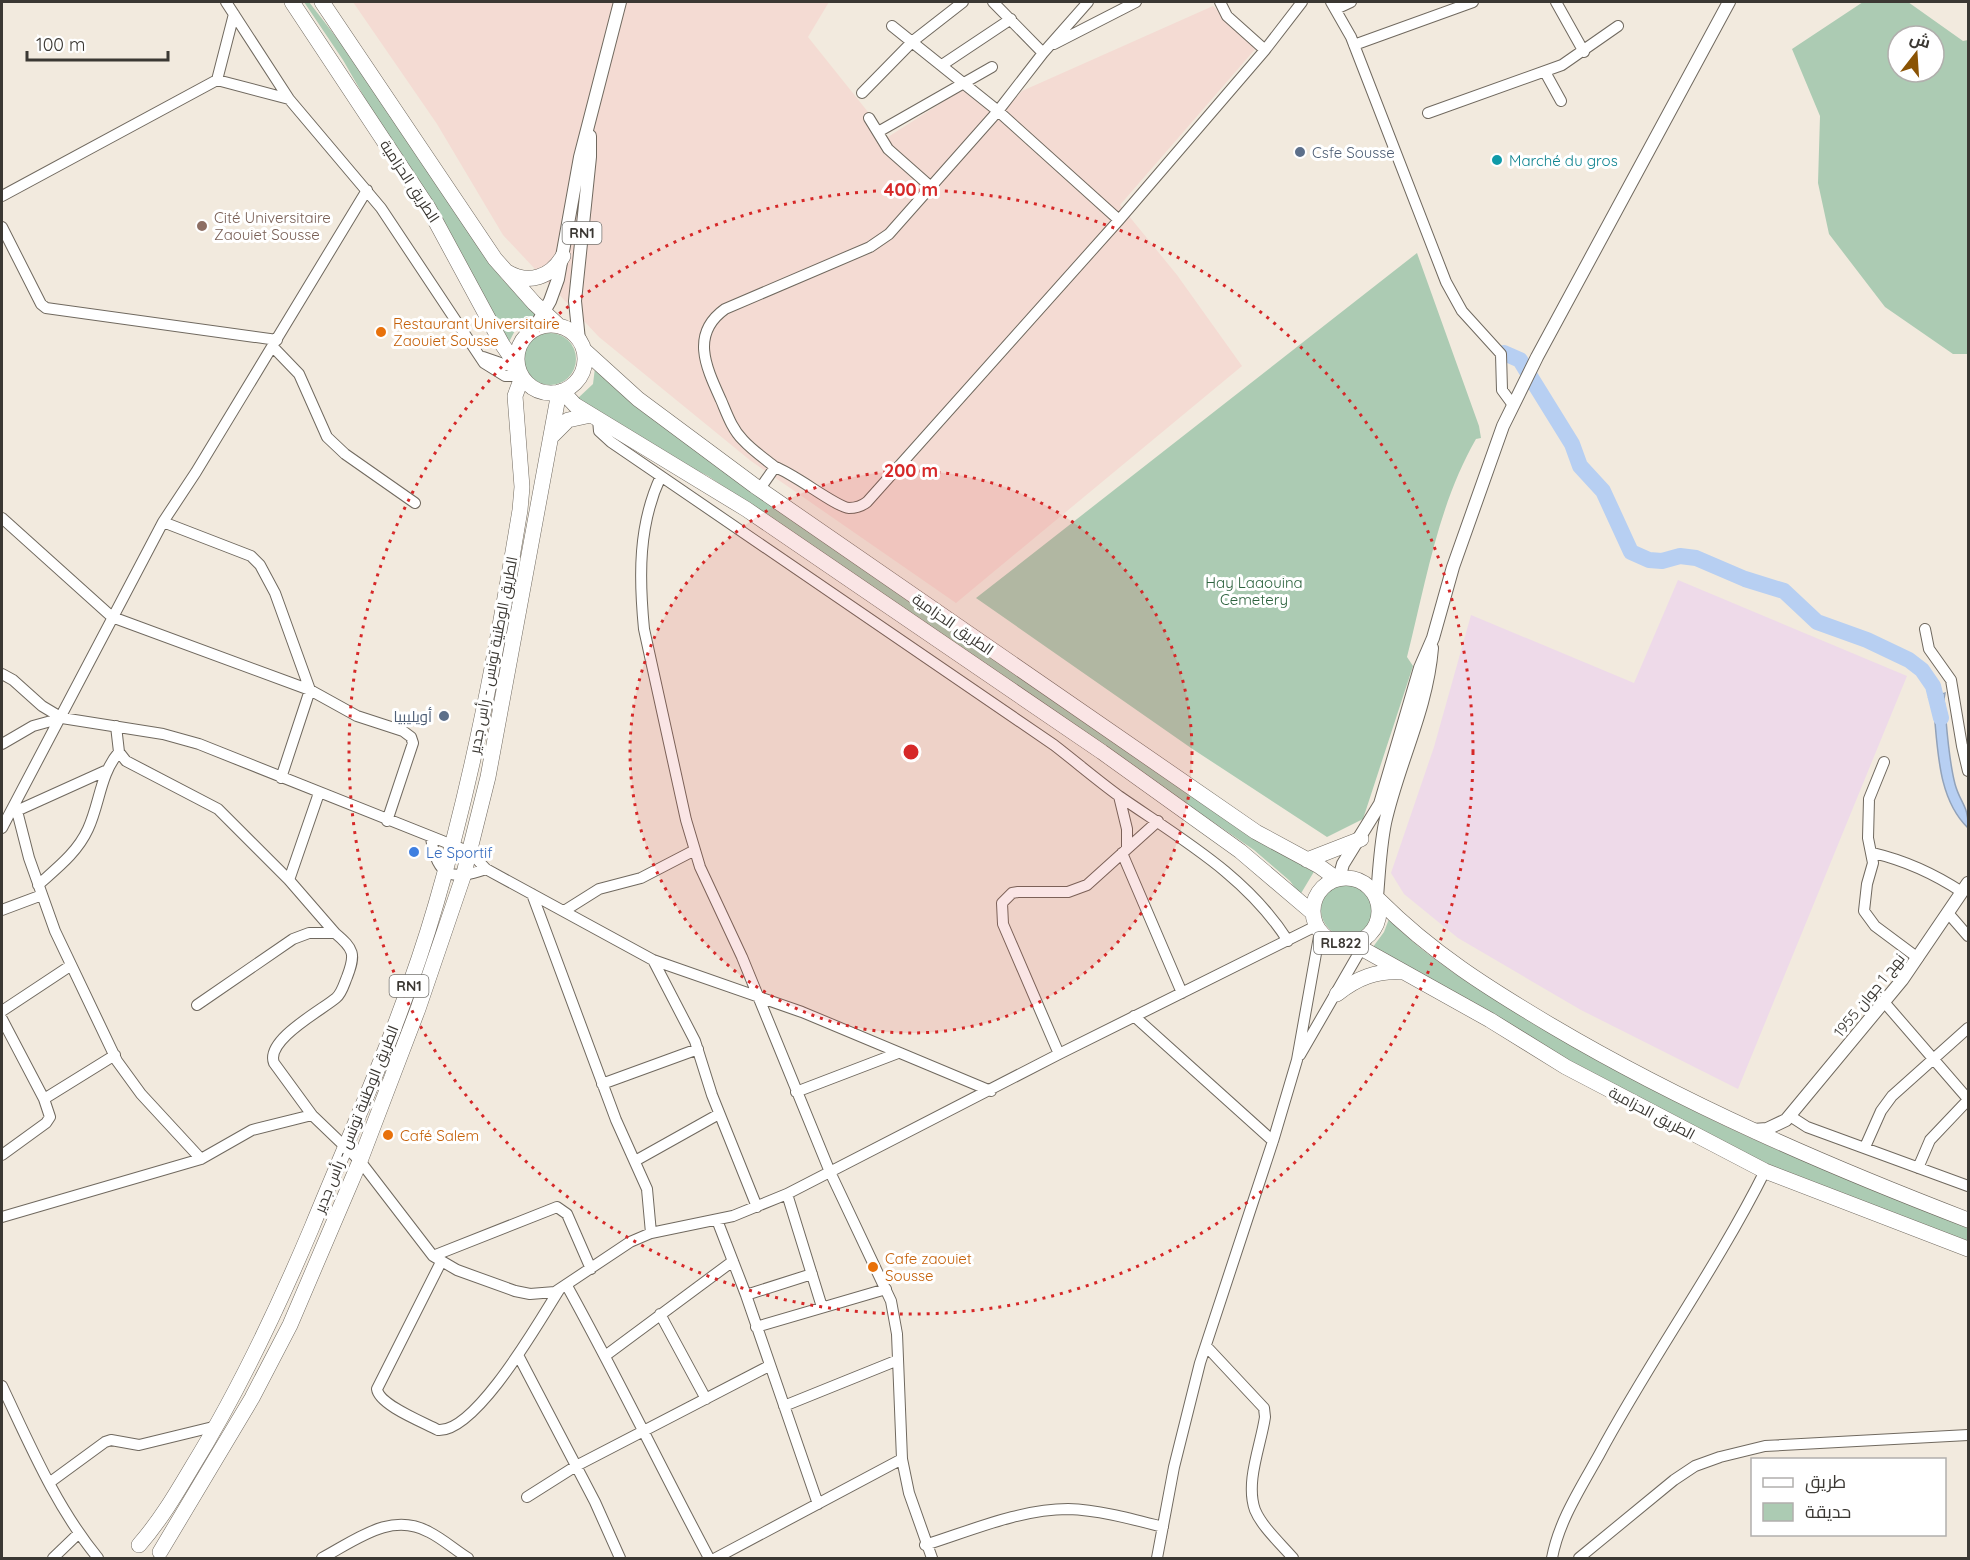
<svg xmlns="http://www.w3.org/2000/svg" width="1970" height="1560" font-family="Quicksand,Cairo,sans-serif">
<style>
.commercial{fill:#eedae9}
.industrial{fill:#f4dbd3}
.green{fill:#accbb3;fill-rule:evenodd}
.water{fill:#b7cff2;stroke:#92a2b9;stroke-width:1.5}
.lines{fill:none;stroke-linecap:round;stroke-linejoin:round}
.river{stroke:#b7cff2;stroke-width:16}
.minor-casing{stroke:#70695f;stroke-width:12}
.major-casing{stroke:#70695f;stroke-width:14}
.highway-casing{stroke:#70695f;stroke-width:16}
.minor{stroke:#fff;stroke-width:10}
.major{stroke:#fff;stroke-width:12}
.highway{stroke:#fff;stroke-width:15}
.ring{fill:none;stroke:#d62828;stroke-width:3;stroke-dasharray:3 6}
.service-dot{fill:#5c6f8a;stroke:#fff;stroke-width:2}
.culture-dot{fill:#0f9aa8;stroke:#fff;stroke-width:2}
.education-dot{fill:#8d6e63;stroke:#fff;stroke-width:2}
.food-dot{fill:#e8710a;stroke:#fff;stroke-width:2}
.shop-dot{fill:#3f7fe0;stroke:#fff;stroke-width:2}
.labels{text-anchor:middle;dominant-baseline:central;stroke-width:6;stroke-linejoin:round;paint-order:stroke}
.shield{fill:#fff;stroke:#767470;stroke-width:1.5}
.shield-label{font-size:14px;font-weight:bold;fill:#3b3833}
.service-label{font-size:15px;fill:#4e5e75;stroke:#fff;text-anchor:start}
.culture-label{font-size:15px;fill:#0d838f;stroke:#fff;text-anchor:start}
.street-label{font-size:15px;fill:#3b3833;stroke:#fff}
.education-label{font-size:15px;fill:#785e54;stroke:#fff;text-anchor:start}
.food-label{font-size:15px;fill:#c56008;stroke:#fff;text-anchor:start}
.park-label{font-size:15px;fill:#2c623d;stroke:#fff}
.shop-label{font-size:15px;fill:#366cbe;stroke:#fff;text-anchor:start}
.centre{fill:#d62828;stroke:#fff;stroke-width:3}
.ring-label{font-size:18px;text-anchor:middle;font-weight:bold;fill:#d62828;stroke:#fff;stroke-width:6;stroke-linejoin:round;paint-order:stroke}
</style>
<rect width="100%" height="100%" fill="#f2eade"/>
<path class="commercial" d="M1678 580 1907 676 1738 1089 1581 1010 1458 938 1404 894 1391 873 1434 747 1471 615 1634 683Z"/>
<path class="industrial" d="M353 2H829L808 37 888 137 963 89 998 117 1022 91 1213 6 1257 47 1120 205 1177 275 1242 366 956 603 751 461 599 337 503 235 437 124Z"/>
<path class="green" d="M304 2H309L350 55 502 279 537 315 521 319 507 346 343 60Z
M1863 2H1908L1963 41 1968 40V354H1953L1885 307 1829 234 1818 183 1820 116 1792 49ZM1898 36H1934V72H1898Z
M1417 253 1479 426 1481 438 1476 439C1438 505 1426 582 1407 657L1413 666 1363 819 1327 837 1191 748 976 598Z
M524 359a26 26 0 1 1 52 0a26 26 0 1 1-52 0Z
M595 368 753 491 1250 837 1315 870 1300 895 1290 881 1254 850 708 476 654 449 576 400 593 384Z
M1321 910a26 26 0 1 1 52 0a26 26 0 1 1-52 0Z
M1389 919C1429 961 1480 990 1529 1020 1601 1064 1676 1104 1753 1139 1824 1171 1896 1197 1968 1225V1244L1819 1188 1681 1124 1370 951 1384 932Z"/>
<path class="water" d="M1945 693 1944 699C1947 727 1948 757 1955 784 1960 803 1969 806 1968 828 1936 797 1938 744 1933 702L1929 698Z"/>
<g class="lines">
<path class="river" d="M1504 353 1520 360 1572 444 1580 466 1603 491 1631 552 1649 560 1662 561 1680 556 1696 558 1745 579 1784 591 1817 622 1867 640 1909 660 1922 670 1933 686 1941 718"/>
<g class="minor-casing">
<path id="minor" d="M226 2 289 99 381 208 484 363 505 376H521
M993 2 1043 53
M1220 2 1227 16 1265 50
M1331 2 1351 37 1446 282 1462 311 1501 354 1502 390 1513 405
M1556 2 1584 52
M1336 9 1351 2
M892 26 998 111 1119 220
M1054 44 1136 2
M1354 45 1473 2
M942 65 1011 19
M1545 72 1561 101
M217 80 234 14
M862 93 913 41 963 2
M1428 113 1562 65 1618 26
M869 118 888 149 931 187
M878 132 992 67
M2 196 217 80 289 99
M2 227 41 304 46 308 277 340
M273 347 299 374 327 437 345 454 415 503
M483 357 518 369
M598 419 599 431 611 442 1054 745C1076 762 1097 780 1119 796 1181 839 1247 876 1288 941
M775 467C765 459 752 450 743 440 732 429 727 414 721 400 706 367 690 334 725 309L870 247 889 234 998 111 1043 53 1088 2
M661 476C638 525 639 577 644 629L686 820 700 867 742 957 830 1172 891 1301 897 1334 902 1459 909 1493 932 1558
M759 490 775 467C795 474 836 507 849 508 855 508 862 506 867 502L1119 220 1265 50 1302 2
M2 518 112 617 310 690 357 716 403 731 411 737 413 743 387 821
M163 522 251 556 260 565 275 593 310 690 281 778
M1925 629 1929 649 1951 680 1962 746 1968 771
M2 674 13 680 42 706 62 718 163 734 199 744 470 852 486 869 653 960 802 1012 991 1091
M116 726 119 752 126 761 218 809 289 880 335 933
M2 744 33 726 62 718
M1884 762 1869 799 1868 838 1873 863 1867 884 1864 911 1875 926 1918 958
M1119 796 1127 829V849
M17 811 29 858 55 931 117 1061 141 1094 201 1159
M12 813 105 771
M2 828 163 522 196 472 367 190
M431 838C437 877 451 881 486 869
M1122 853 1182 993
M1873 853C1903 860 1936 875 1962 892
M289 880 319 793
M38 885C57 868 77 853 88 829 100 803 100 774 119 752
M532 894 616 1120 647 1189 651 1233
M2 910 42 895
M564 911 599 889 641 878 695 850
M1948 913 1968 936
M653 960 695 1041 712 1095 757 1207
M1884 1002 1968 1099
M197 1005 293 939 309 933H335C354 949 356 954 347 977 344 984 342 993 336 998 322 1010 265 1040 274 1063L312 1115 360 1161 433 1256 457 1270 515 1291 530 1294 555 1292 630 1242 651 1233 733 1216 787 1194 1059 1054 1316 926
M2 1011 70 966
M1134 1016 1273 1141
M2 1019 44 1099 50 1117 46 1123 2 1155
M1059 1054 1003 924 1002 903 1012 893 1018 892H1068L1087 885 1158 821
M1300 1055 1371 932
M602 1084 698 1049
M796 1092 898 1053
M44 1099 115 1055
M1790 1116 1807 1127 1968 1186
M1865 1147 1881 1111 1892 1096 1968 1028
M635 1161 719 1114
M1918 1168 1930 1140 1968 1100
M787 1194 822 1307
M2 1217 201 1159 252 1130 312 1115
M717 1220 746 1295 818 1504
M433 1256 557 1207 567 1214 591 1269
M441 1262 377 1389C379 1405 423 1422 438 1430 476 1433 540 1320 559 1290
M567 1286C617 1376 661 1468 709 1558
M746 1295 812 1274
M660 1314 706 1399
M756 1327 886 1289
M1206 1346 1264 1408 1265 1417C1261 1445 1245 1482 1255 1510 1262 1527 1281 1544 1293 1558
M518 1355 595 1502 620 1558
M605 1356 733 1261
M2 1386C30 1445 56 1507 98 1558
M784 1406 898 1360
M49 1483 105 1442 111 1440 139 1445 217 1426
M527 1497 576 1466 769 1366
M925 1545C970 1531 1020 1509 1068 1509 1100 1510 1132 1519 1163 1527
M53 1558 78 1534
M322 1558C356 1540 391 1511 429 1532 443 1539 455 1550 468 1558
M716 1558 902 1459
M1157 1558 1174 1467 1200 1363 1273 1141 1297 1060 1320 931
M1552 1558C1559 1521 1580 1489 1599 1455 1651 1358 1716 1269 1765 1171
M1579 1558 1674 1480 1695 1466 1720 1457 1765 1446 1968 1435"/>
</g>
<g class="major-casing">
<path id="major" d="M534 329 550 301 558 279 580 157 620 2
M579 340 575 301 590 157V136
M1339 878 1343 864 1380 804 1420 668 1433 638 1453 567 1503 426 1537 357 1729 2
M1377 897C1379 873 1380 848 1385 823 1398 764 1427 710 1432 648
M1753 1130 1767 1129 1786 1120 1902 980 1968 883"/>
</g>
<g class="highway-casing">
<path id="highway" d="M292 2 429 209 502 344 517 366
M322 2 495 259 534 303 559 326
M507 272C529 285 551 277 563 256
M517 359a34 34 0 1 1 68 0a34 34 0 1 1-68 0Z
M584 350 638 399 755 486 1256 832 1319 866 1337 879
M562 391 575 405 746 509 1102 752 1240 851 1313 913
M552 436 568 420 591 415
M1307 860 1361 839
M1313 911a33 33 0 1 1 66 0a33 33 0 1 1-66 0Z
M1379 900C1432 953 1488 988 1552 1026 1684 1104 1825 1165 1968 1220
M1352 943 1490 1020 1566 1067 1765 1171 1968 1249
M1337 994C1357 978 1377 970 1403 972
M139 1545C160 1521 176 1494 192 1467 240 1389 277 1310 312 1227 356 1120 404 1015 436 904 474 774 498 643 520 510L522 487 515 396 522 377
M160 1552 252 1398 290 1325 360 1161 418 1009 463 877 488 777 559 392"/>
</g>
<use href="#minor" class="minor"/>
<use href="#major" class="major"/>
<use href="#highway" class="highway"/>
</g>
<circle cx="911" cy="752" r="281" fill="#d62828" fill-opacity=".12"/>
<g class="ring">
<circle cx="911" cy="752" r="281"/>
<circle cx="911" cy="752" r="562"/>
</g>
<g class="service-dot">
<circle cx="1300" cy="152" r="6"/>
<circle cx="444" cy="716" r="6"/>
</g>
<circle class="culture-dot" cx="1497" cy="160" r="6"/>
<circle class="education-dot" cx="202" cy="226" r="6"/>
<g class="food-dot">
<circle cx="381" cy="332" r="6"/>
<circle cx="388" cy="1135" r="6"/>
<circle cx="873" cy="1267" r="6"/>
</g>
<circle class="shop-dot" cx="414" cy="852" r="6"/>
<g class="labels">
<g class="shield">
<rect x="562.5" y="222" width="39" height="22" rx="4.5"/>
<rect x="1314" y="932" width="54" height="22" rx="4.5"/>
<rect x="389.5" y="975" width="39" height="22" rx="4.5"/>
</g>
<g class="shield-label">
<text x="582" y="233">RN1</text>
<text x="1341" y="943">RL822</text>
<text x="409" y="986">RN1</text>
</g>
<g class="service-label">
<text x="1312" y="152">Csfe Sousse</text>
<text x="432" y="716" text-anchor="end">أويليبيا</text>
</g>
<g class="culture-label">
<text x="1509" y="160">Marché du gros</text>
</g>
<g class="street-label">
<text transform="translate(410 181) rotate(57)">الطريق الحزامية</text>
<text transform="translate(953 624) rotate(35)">الطريق الحزامية</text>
<text transform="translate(493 655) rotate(-79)">الطريق الوطنية تونس - رأس جدير</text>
<text transform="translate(1869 995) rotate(-51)">نهج 1 جوان 1955</text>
<text transform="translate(1652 1113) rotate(28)">الطريق الحزامية</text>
<text transform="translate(356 1119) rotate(-68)">الطريق الوطنية تونس - رأس جدير</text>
</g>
<g class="education-label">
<text x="214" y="217">Cité Universitaire<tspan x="214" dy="17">Zaouiet Sousse</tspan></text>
</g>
<g class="food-label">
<text x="393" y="323">Restaurant Universitaire<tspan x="393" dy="17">Zaouiet Sousse</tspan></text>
<text x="400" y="1135">Café Salem</text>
<text x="885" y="1258">Cafe zaouiet<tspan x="885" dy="17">Sousse</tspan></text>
</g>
<g class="park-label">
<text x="1254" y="582">Hay Laaouina<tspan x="1254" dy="17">Cemetery</tspan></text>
</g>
<g class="shop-label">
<text x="426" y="852">Le Sportif</text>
</g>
</g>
<circle cx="911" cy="752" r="9" class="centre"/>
<g class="ring-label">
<text x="911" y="196">400 m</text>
<text x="911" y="477">200 m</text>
</g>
<rect width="1970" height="1560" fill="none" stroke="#3b3833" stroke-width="6"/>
<rect x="1751" y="1458" width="195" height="78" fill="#ffffff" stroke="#b1afad" stroke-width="1.5"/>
<rect x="1763" y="1478" width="30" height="9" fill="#ffffff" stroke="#b1afad" stroke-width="1.5"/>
<text x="1805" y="1488" font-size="18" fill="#3b3833">طريق</text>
<rect x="1763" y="1503" width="30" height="18" fill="#accbb3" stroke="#b1afad" stroke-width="1.5"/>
<text x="1805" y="1518" font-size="18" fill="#3b3833">حديقة</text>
<g transform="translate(1916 54) rotate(17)"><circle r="28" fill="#ffffff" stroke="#b1afad" stroke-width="1.5"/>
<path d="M0-4.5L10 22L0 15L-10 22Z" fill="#8a5304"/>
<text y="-9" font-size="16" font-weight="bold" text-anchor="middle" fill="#3b3833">ش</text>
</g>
<path d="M27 51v9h141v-9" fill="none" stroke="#3b3833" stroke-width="3"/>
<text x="36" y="51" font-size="18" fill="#3b3833" stroke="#ffffff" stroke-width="4.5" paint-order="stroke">100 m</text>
</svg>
